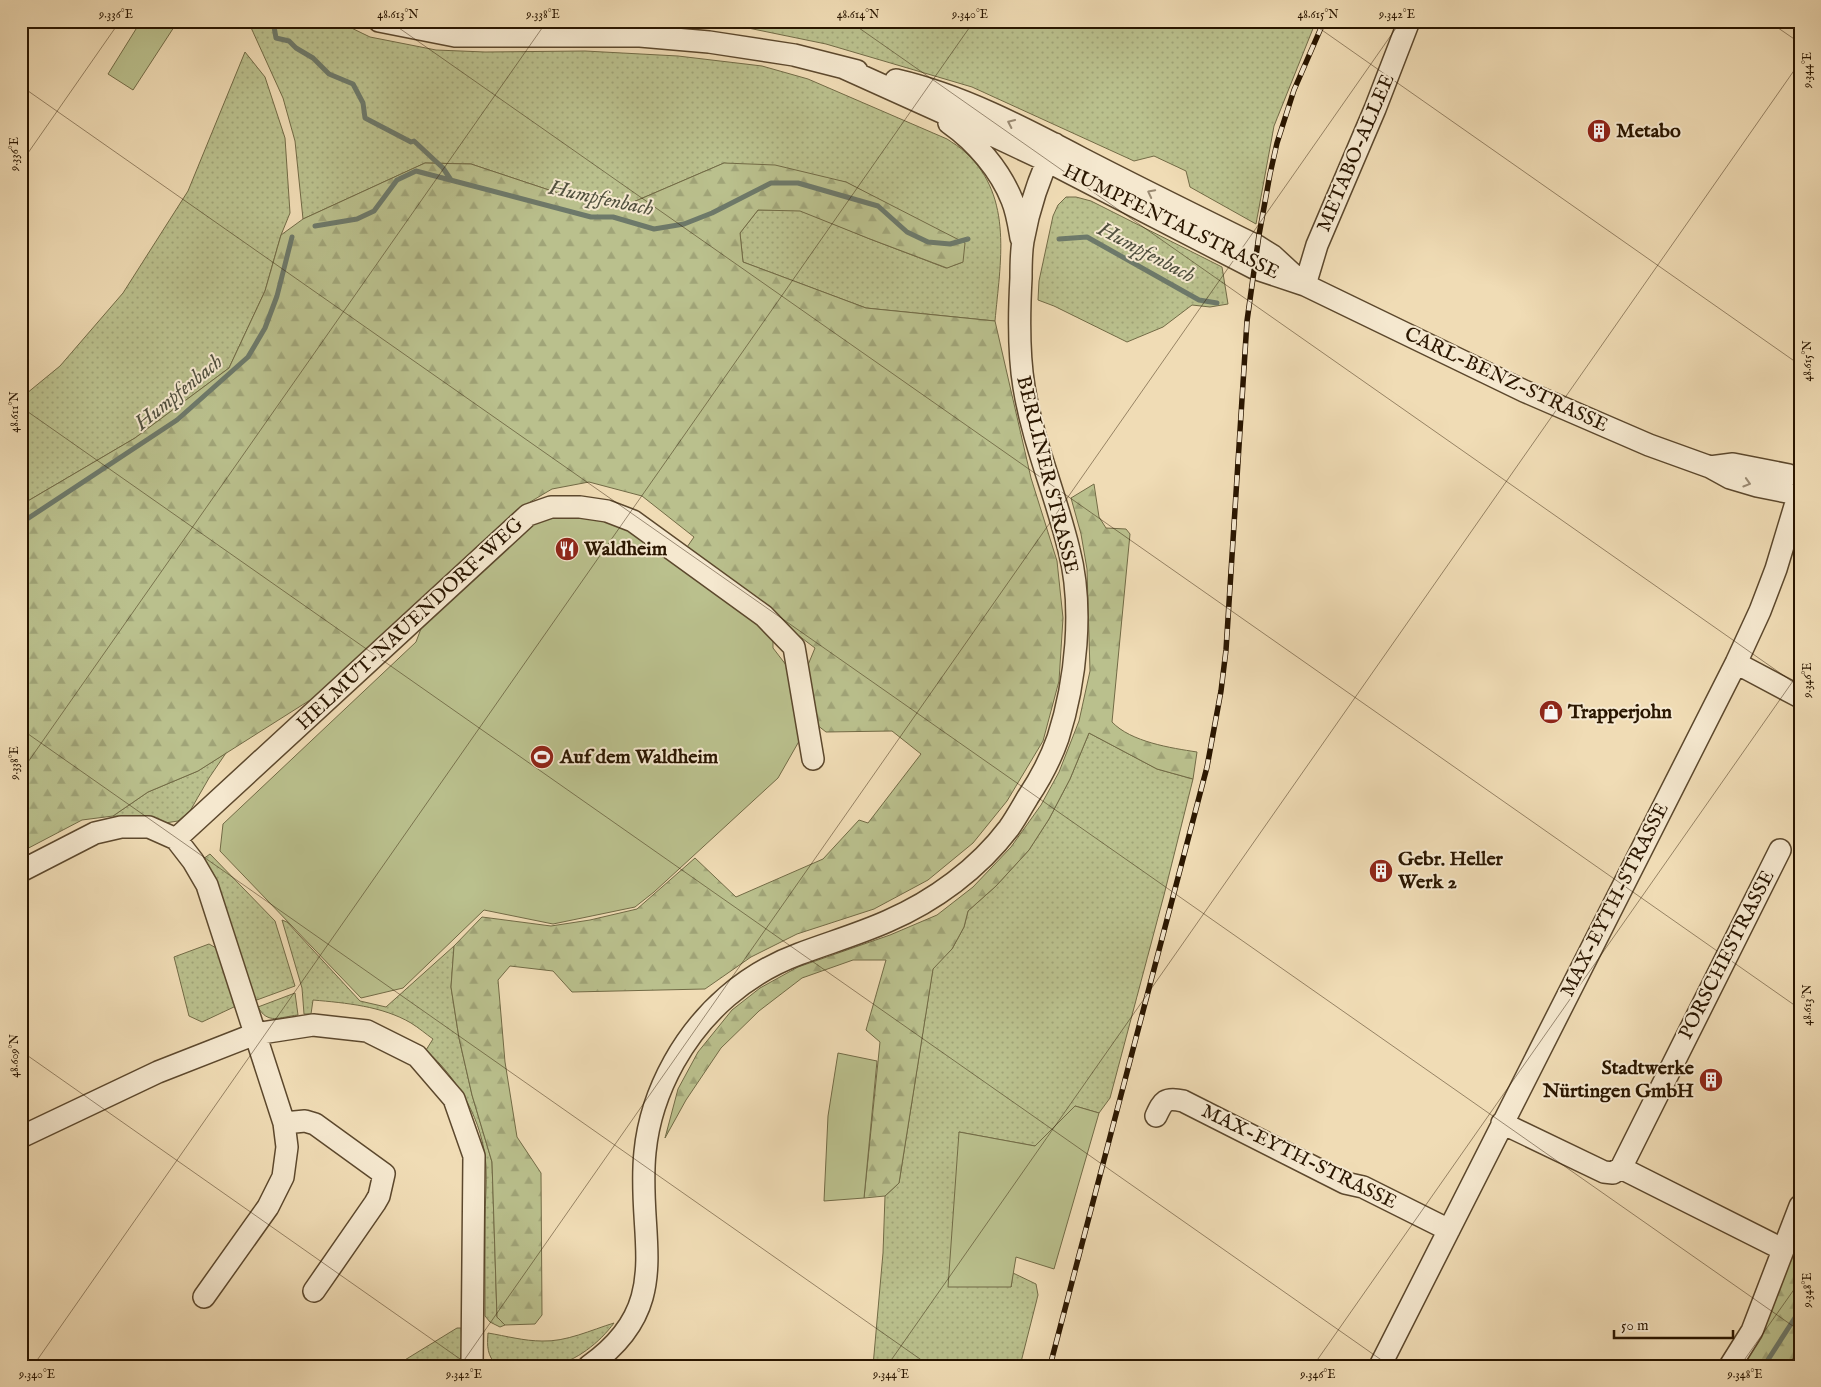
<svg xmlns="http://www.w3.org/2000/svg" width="1821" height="1387" font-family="'IM FELL English',serif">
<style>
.grass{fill:url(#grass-dots);stroke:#726b46}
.forest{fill:url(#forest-firs);stroke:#726b46}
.garden{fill:#bac08d;stroke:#726b46}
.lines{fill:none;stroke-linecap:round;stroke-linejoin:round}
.stream{stroke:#6d796a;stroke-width:5}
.minor-casing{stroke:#5c482d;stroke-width:24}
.minor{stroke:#f5e8cf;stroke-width:21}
.rail-casing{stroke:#2a1600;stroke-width:5.5}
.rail{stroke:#f5e8cf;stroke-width:4;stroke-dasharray:11;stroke-linecap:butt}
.oneway{stroke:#9a8a72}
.ticks{fill:none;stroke:#2a1600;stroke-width:1;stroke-opacity:0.45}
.labels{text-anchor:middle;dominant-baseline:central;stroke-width:4;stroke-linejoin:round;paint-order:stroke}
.poi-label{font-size:20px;font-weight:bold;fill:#2a1600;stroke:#f5e8cf;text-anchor:start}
.street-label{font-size:20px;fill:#2a1600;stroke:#f5e8cf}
.water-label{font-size:21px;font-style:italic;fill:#51503e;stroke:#f5e8cf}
.neatline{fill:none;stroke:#2a1600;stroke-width:2}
.ticks-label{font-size:12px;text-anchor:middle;fill:#2a1600}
</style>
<defs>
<pattern id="grass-dots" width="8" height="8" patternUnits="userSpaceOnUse" patternTransform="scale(1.25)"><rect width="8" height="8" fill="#bac08d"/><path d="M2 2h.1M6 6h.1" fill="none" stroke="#a0a478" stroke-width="1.8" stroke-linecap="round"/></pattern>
<pattern id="forest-firs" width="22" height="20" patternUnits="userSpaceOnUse" patternTransform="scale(1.25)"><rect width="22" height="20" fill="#bac08d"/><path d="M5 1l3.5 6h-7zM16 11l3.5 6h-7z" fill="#a0a478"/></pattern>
</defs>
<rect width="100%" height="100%" fill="#f0dcb5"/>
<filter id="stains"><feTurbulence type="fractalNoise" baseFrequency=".004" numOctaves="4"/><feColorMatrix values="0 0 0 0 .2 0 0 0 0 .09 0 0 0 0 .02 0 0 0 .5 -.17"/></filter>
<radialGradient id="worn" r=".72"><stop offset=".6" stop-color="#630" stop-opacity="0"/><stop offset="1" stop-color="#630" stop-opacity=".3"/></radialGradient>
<path class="grass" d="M248 21H337L370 37 436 50 485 52 585 51 678 56 762 66 808 79 947 139C953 143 960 147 966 153 1014 197 1000 264 995 321L866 308 743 262 740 233 758 210H800L870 239 946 268 963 262 885 203 846 182 724 163 631 203 561 194 471 164 425 163 303 219 295 141 283 98Z
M714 21H1107L1114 27 1120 21H1316L1274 126 1256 224 1190 187 1186 171 1154 156 1134 161 972 87 826 44Z
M245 52 265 77 285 138 290 213 281 235 265 291 229 368 135 438 21 505V398L60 366 123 293 188 191Z
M1066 197H1076L1091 201 1222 267 1228 304 1210 307 1192 305 1163 327 1127 342 1054 306 1038 300 1039 281 1053 216 1058 205Z
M1089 733 1157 769 1193 779 1164 895 1110 1098 1099 1113 1075 1106 1035 1146 959 1132 1011 1287 1013 1273 1036 1284 1038 1295 1020 1366H873L883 1253 885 1196 899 1183 933 968 952 949 964 927 968 911 996 886 1029 850 1049 819 1070 779Z
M226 753 209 778 190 811 178 821 165 823 146 818 113 816 148 792 198 771Z
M210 854 275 921 295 986 254 1001 203 859Z
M282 920 287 922 360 1001 386 1007 454 946 451 987 459 1038 472 1095 492 1162 497 1317 505 1325 500 1327 490 1322 485 1316C485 1284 485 1252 485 1220 485 1202 487 1184 486 1166 483 1121 459 1080 426 1050L433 1039C426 1034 419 1028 411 1023 382 1006 346 1003 313 1000L311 1014H304L302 988Z
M209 944 218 949 236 1006 202 1022 189 1016 174 957Z
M295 993 298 1015C279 1017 268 1025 258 1007Z
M614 1323C600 1342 576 1362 551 1366 534 1369 514 1366 497 1366 487 1355 487 1347 488 1333 506 1336 524 1341 542 1341 566 1342 591 1330 614 1323Z
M457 1328H461L463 1353 457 1366H395Z"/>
<path class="forest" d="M425 163 471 164 561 194 631 203 724 163 775 165 846 182 965 243 963 262 947 268 870 239 800 211 758 210 740 233 743 262 866 308 995 321 1031 478 1057 561 1063 618 1059 681 1043 741 1007 801 973 843 928 880 874 909 797 934 751 957 705 989 572 992 553 971 510 966 498 980 505 1062 517 1137 541 1173 542 1315 535 1324 505 1325 497 1317 492 1162 472 1095 459 1038 451 987 454 946 482 917 551 926 590 920 637 909 695 858 736 897 823 859 859 820 868 823 921 754 892 731 826 732 812 721 803 677 815 648 685 550 694 537 642 496 589 482 552 489 530 502 392 637 318 695 198 771 148 792 113 816 82 820 21 852V505L135 438 229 368 265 291 281 235 303 219Z
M1094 484 1099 517 1106 528 1126 529 1130 534 1112 722C1131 742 1171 748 1197 752L1193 779 1157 769 1089 733 1070 779 1049 819 1029 850 996 886 968 911 964 927 952 949 933 969 899 1183 885 1196 864 1198 880 1042 866 1030 886 960H853L802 978 759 1011 721 1048 686 1100 665 1138 678 1089 698 1052 732 1010 760 988 798 967 890 935 937 915 973 887 1011 847 1041 805 1059 772 1079 721 1090 671 1087 569 1081 534 1071 498Z
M1800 1230V1347L1788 1366H1738Z"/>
<path class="garden" d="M141 21H171L176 24 133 90 108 74Z
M589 514 630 528 773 630V648L793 674 802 736 778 778 654 892 635 907 553 924 484 910 403 988 361 998 220 851 223 824 416 642 422 626 539 517Z
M838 1053 877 1061 864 1198 824 1201 828 1116Z
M1075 1106 1099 1113 1054 1269 1016 1257 1011 1287H948L959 1132 1035 1146Z"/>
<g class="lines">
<path class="stream" d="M273 21 276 38 289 41 296 48 313 58 329 74 353 84 363 103 365 118 411 142 414 141 443 168 451 180
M315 226 357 219 374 211 397 180 416 171 591 217H613L654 229 684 224 712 213 771 183H798L878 206 907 232 928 242 950 244 968 239
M1059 239 1087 237 1199 300 1217 303
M21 523 177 420 248 357 265 328 277 296 292 237
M1764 1366 1800 1310"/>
<g class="minor-casing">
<path id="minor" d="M379 21 455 36H640L709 42 794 55 857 71
M844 68 977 128 1047 161 1254 268 1305 285 1524 391 1649 445 1710 467 1730 478 1757 486 1787 492
M896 80C961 95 1022 127 1081 158 1139 188 1198 217 1257 246L1273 256 1299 280
M949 123C976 142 1000 170 1012 200 1017 212 1019 226 1021 238
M1305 285 1317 245 1375 109 1409 21
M1710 467 1733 464 1789 475
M1736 663 1800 697
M176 839 528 515 551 507H580L607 511 633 521 764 616 794 647 813 759
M21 871 95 833 121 827H149L176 839 193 861 207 885 284 1123 287 1147 283 1177 268 1207 204 1297
M1156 1116C1163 1101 1165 1097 1183 1101L1345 1183 1363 1187 1449 1230
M284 1123 305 1121 315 1124 384 1174 379 1196 375 1203 314 1291
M1502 1123 1604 1172 1613 1173 1621 1168 1780 850
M21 1137 158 1072 255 1034 313 1025 367 1031 417 1056 454 1099 474 1156 472 1366
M1621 1168 1782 1249
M589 1366C677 1304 636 1238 645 1152 648 1121 659 1089 674 1062 702 1012 745 974 799 954 828 943 859 934 888 921 934 901 978 869 1009 828 1016 818 1022 807 1028 797 1040 779 1051 758 1058 738 1076 682 1084 607 1069 550 1056 495 1033 443 1024 387 1018 351 1019 314 1021 278 1021 266 1021 253 1023 241 1029 207 1040 175 1055 144
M1380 1366 1736 663 1760 611 1776 569 1795 506
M1730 1366 1752 1331 1800 1206"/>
</g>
<use href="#minor" class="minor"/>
<g class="rail-casing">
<path id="rail" d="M1050 1366 1207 767 1221 691 1226 650 1247 321 1259 235 1270 174 1277 143 1294 90 1324 21"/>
</g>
<use href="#rail" class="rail"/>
</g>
<defs><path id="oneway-chevron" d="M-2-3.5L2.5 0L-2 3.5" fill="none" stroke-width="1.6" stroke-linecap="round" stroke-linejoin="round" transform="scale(1.25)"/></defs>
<g class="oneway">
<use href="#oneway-chevron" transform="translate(1011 123) rotate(-155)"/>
<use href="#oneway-chevron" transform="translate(1151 193) rotate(-153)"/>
<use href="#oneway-chevron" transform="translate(1747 483) rotate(17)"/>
</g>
<path class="ticks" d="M389 21 1800 1009M849 21 1800 687M1309 21 1800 365M1768 21 1800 43M21 86 1800 1331M21 163 120 21M21 407 1390 1366M21 729 930 1366M21 772 547 21M21 1051 470 1366M33 1366 974 21M460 1366 1401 21M887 1366 1800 62M1313 1366 1800 671M1740 1366 1800 1281"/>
<defs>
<g id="building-disc" transform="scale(1.25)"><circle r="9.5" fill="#8f2418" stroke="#f5e8cf"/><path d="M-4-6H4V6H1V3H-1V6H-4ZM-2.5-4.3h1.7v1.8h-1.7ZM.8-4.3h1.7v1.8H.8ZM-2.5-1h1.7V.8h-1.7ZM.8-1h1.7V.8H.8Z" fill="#fff"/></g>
<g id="restaurant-disc" transform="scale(1.25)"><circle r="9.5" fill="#8f2418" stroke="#f5e8cf"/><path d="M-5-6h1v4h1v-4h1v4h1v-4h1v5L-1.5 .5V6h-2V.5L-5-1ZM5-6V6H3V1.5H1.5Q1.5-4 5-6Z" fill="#fff"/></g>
<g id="shop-disc" transform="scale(1.25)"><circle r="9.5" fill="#8f2418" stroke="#f5e8cf"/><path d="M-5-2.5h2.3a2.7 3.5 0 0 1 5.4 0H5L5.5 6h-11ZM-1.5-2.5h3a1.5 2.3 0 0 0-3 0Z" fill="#fff"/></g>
<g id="stadium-disc" transform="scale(1.25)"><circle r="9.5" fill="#8f2418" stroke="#f5e8cf"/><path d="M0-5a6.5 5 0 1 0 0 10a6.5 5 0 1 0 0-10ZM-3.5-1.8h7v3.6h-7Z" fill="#fff"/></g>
</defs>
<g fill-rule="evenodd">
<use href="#building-disc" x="1599" y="131"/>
<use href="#restaurant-disc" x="567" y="549"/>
<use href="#shop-disc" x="1551" y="712"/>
<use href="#stadium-disc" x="542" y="757"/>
<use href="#building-disc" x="1381" y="871"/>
<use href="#building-disc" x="1711" y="1080"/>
</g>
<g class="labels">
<g class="poi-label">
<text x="1616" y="131">Metabo</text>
<text x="584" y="549">Waldheim</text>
<text x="1568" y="712">Trapperjohn</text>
<text x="560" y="757">Auf dem Waldheim</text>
<text x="1398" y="859">Gebr. Heller<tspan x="1398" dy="23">Werk 2</tspan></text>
<text x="1694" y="1068" text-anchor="end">Stadtwerke<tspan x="1694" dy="23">Nürtingen GmbH</tspan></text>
</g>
<g class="street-label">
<text transform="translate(1356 153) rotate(-67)">METABO-ALLEE</text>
<text transform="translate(1171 222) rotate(26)">HUMPFENTALSTRASSE</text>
<text transform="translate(1506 380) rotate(25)">CARL-BENZ-STRASSE</text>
<text transform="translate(1047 475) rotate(76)">BERLINER STRASSE</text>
<text transform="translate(410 624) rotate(-43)">HELMUT-NAUENDORF-WEG</text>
<text transform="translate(1615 900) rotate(-63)">MAX-EYTH-STRASSE</text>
<text transform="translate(1727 955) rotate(-63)">PORSCHESTRASSE</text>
<text transform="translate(1299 1157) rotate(26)">MAX-EYTH-STRASSE</text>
</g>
<g class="water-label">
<text transform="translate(601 199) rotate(12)">Humpfenbach</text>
<text transform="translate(1146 253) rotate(28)">Humpfenbach</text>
<text transform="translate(179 393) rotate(-39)">Humpfenbach</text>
</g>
</g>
<rect width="1821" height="1387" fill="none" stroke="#f0dcb5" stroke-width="55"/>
<path d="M1614 1330v8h119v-8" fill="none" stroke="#2a1600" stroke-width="2.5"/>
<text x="1621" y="1330" font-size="15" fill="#2a1600" stroke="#f5e8cf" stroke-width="4" paint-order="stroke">50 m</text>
<rect x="28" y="28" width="1766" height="1332" class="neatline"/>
<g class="ticks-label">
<text x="116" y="18">9.336°E</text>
<text x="398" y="18">48.613°N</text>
<text x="543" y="18">9.338°E</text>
<text x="858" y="18">48.614°N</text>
<text x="970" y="18">9.340°E</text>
<text x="1318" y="18">48.615°N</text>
<text x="1397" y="18">9.342°E</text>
<text transform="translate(1807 70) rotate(-90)" y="4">9.344°E</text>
<text transform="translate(14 154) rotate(-90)" y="4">9.336°E</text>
<text transform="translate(1807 361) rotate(-90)" y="4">48.615°N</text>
<text transform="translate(14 412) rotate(-90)" y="4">48.611°N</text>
<text transform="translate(1807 680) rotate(-90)" y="4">9.346°E</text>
<text transform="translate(14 763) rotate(-90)" y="4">9.338°E</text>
<text transform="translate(1807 1005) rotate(-90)" y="4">48.613°N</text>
<text transform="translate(14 1056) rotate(-90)" y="4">48.609°N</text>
<text transform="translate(1807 1290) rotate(-90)" y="4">9.348°E</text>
<text x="37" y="1378">9.340°E</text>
<text x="464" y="1378">9.342°E</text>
<text x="891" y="1378">9.344°E</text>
<text x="1318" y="1378">9.346°E</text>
<text x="1745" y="1378">9.348°E</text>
</g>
<rect width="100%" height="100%" filter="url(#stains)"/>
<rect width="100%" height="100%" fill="url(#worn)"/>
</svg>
